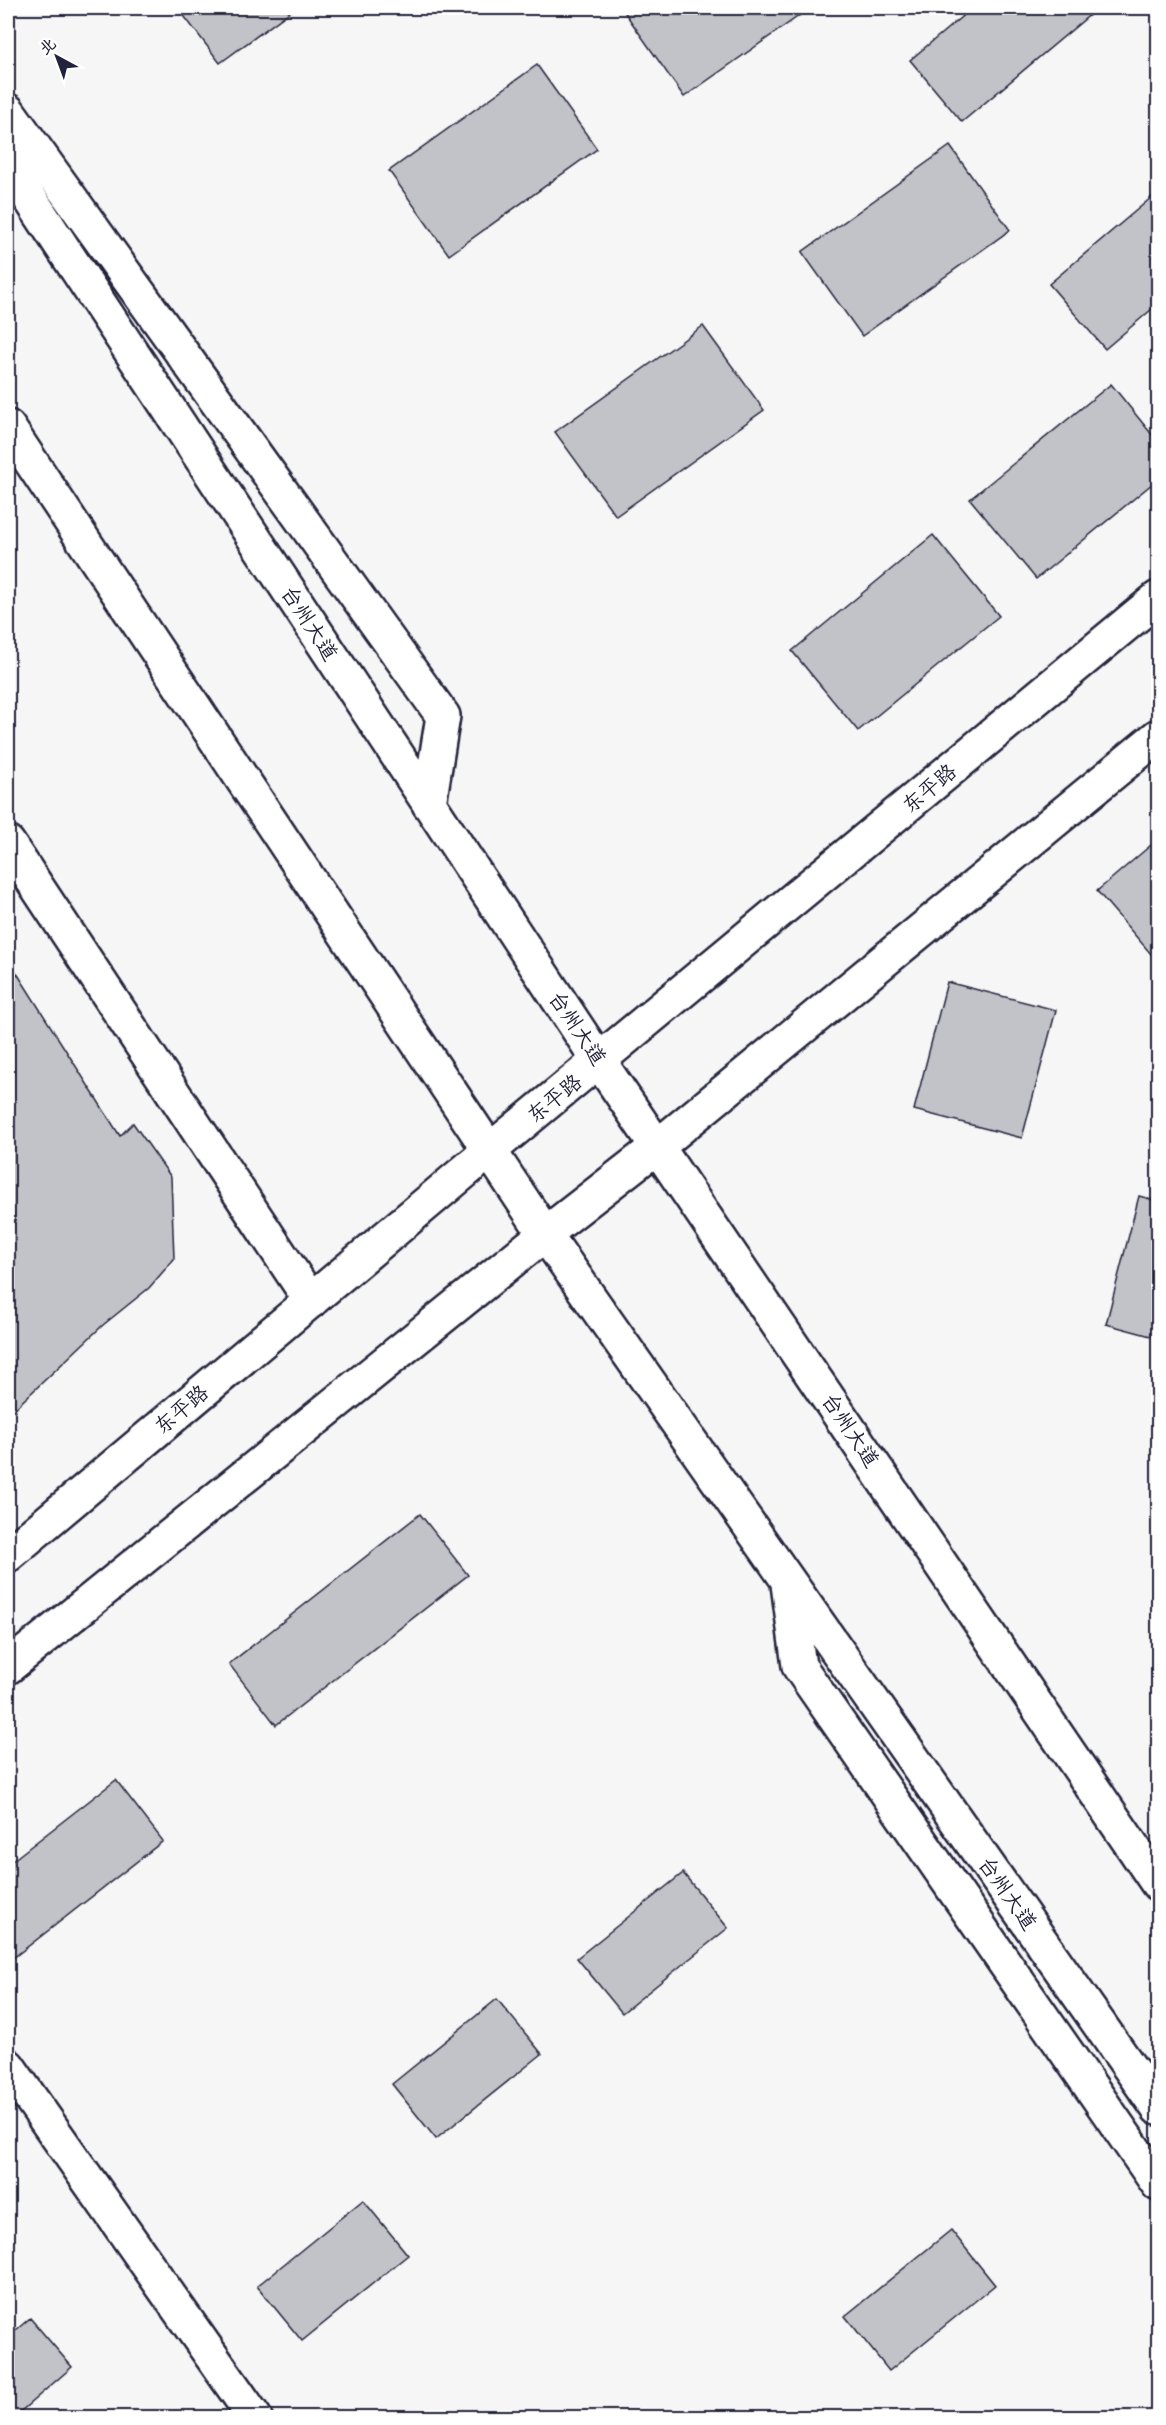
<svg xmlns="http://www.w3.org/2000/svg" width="1166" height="2425" font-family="Itim,'LXGW WenKai TC',sans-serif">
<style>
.building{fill:#c2c2c9;stroke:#22223b;stroke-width:1.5}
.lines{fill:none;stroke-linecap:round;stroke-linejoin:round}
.minor-casing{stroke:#22223b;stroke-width:38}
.major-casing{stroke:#22223b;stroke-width:38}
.minor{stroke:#fff;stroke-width:33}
.major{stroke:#fff;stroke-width:33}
.labels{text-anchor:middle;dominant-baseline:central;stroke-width:5;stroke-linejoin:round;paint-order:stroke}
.street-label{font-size:21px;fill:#22223b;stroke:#fff}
</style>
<rect width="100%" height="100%" fill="#f6f6f7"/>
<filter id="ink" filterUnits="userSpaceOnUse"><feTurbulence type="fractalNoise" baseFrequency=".0167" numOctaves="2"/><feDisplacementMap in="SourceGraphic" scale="12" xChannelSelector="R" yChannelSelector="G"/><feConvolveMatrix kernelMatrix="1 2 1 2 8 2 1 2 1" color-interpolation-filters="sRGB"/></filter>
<g filter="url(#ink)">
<path class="building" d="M178 8H295L220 63Z
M632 8H810L684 97 625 13Z
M972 8H1098L962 122 910 60Z
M537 65 597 149 449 255 389 171Z
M950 146 1010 230 862 336 802 252Z
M1158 192V304L1105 349 1049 284Z
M703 326 764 410 616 516 555 432Z
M1111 384 1158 442V479L1036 579 970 499Z
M933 535 999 616 858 731 792 651Z
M1158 839V960L1157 961 1097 891Z
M8 959 120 1136 133 1123 171 1177 174 1259 149 1288 103 1325 9 1414Z
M947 982 1056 1010 1022 1138 914 1110Z
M1139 1196 1158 1201V1338L1106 1324Z
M420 1514 468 1575 276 1725 229 1664Z
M116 1780 163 1841 8 1962V1864Z
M683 1873 728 1928 622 2013 577 1958Z
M497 1999 542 2054 436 2139 392 2084Z
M363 2200 408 2255 302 2341 257 2286Z
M951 2230 995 2285 889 2371 845 2316Z
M30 2318 72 2367 13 2418H8V2337Z"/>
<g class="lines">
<g class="minor-casing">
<path id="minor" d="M8 843 311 1301
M8 2066 255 2418"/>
</g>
<g class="major-casing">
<path id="major" d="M8 111 443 716 429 804
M8 165 599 1061 1158 1884
M8 427 545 1234 1158 2108
M8 1555 489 1151 1158 598
M788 1584 799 1666 1158 2184
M8 1667 545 1234 658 1146 1158 736"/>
</g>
<use href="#minor" class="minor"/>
<use href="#major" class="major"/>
</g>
</g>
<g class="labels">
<g class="street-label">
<text transform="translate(310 623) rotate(57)">台州大道</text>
<text transform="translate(929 788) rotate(-40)">东平路</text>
<text transform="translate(578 1028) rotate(56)">台州大道</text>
<text transform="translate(554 1098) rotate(-39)">东平路</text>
<text transform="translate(181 1409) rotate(-40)">东平路</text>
<text transform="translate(851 1430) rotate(56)">台州大道</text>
<text transform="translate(1008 1893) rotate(55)">台州大道</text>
</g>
</g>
<rect width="1166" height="2425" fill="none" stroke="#fff" stroke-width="30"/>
<rect x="15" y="15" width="1136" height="2395" fill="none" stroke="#22223b" stroke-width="2" filter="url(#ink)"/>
<g transform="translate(57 57) rotate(319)" stroke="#ffffff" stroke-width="4.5" paint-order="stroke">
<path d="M0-4.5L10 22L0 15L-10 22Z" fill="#22223b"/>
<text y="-9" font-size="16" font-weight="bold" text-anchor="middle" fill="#22223b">北</text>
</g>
</svg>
